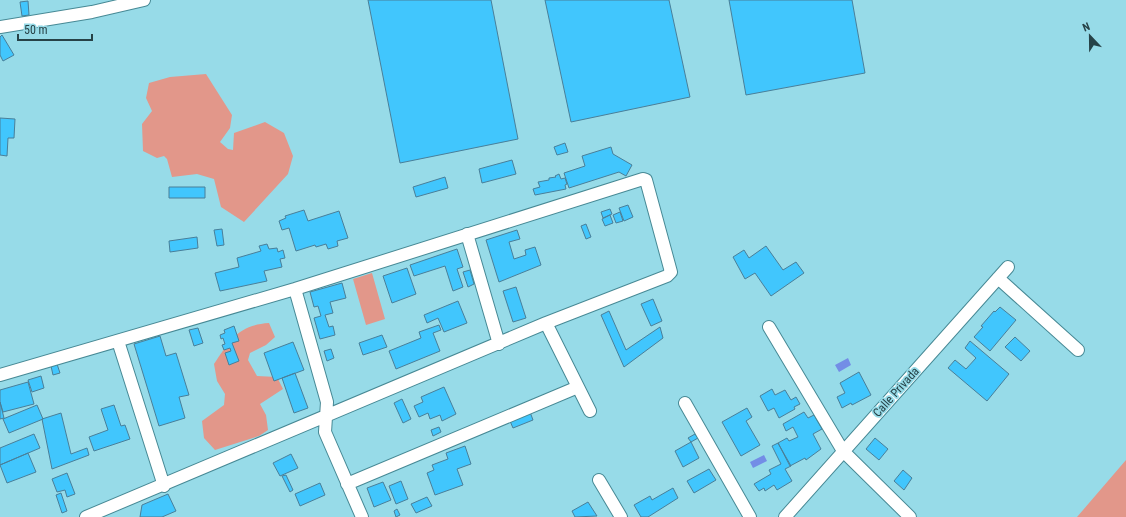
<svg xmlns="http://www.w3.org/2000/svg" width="1126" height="517" font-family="'Roboto Condensed',sans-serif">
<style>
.green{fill:#e2978a}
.water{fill:#738de6}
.building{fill:#41c6fd;stroke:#497f99}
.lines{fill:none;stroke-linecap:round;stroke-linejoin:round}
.minor-casing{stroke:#478995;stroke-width:14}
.minor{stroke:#fff;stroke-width:12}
.labels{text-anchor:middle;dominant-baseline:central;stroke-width:3.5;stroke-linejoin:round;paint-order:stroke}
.street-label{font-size:12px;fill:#264247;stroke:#97dbe8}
</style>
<rect width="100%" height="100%" fill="#97dbe8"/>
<path class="green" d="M206 74 232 115 230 128 220 142 228 149 233 150 234 133 265 122 284 133 293 156 288 174 244 222 221 207 214 179 197 174 172 177 167 159 164 156 157 158 143 151 142 124 152 111 146 98 149 83 170 77Z
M372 273 385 319 366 325 353 279Z
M269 323 275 337 266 345 250 353 248 360 257 376 277 377 283 389 260 404 266 415 268 430 259 436 215 450 204 438 202 421 224 405 225 394 217 381 214 364C230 340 238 325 269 323Z
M1126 460V517H1077Z"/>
<path class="water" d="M848 358 851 365 839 372 835 365Z
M764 455 767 461 753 468 750 462Z"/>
<path class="building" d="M368 0H491L518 139 400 163Z
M545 0H669L690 97 571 122Z
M729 0H852L865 73 746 95Z
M28 1 29 15 22 16 20 2Z
M2 35 14 55 3 61 0 55V37Z
M0 118 15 119 14 138H8L7 156 0 155Z
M565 143 568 152 557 155 554 147Z
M611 147 613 154 632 165 626 176 619 172 569 188 564 173 585 166 582 156Z
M512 160 516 174 482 183 479 169Z
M559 174 561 179 565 178 567 184 565 185 566 189 535 195 533 189 540 187 538 182 549 180V178L556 177 555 176Z
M445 177 448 188 416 197 413 187Z
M169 187H205V198H169Z
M628 205 633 217 624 221 619 208Z
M610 209 612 214 603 218 601 212Z
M304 210 308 221 339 211 348 238 337 241 338 246 328 249 326 244 316 247 315 245 296 251 289 228 282 230 279 221 286 218 285 216Z
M620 212 623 221 616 223 613 215Z
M610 215 613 223 605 226 602 219Z
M586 224 591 237 586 239 581 226Z
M222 229 224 245 217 246 214 230Z
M517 230 520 239 509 242 514 259 526 255 525 250 535 247 541 265 499 282 486 240Z
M197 237 198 248 170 252 169 241Z
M267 244 269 249 277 248 278 252 283 250 285 258 280 259 282 267 264 271 267 281 220 291 215 273 239 267 237 258 261 251 259 246Z
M766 246 783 270 796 262 804 273 771 296 755 273 745 279 733 257 744 250 749 258Z
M457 249 463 267 457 269 463 287 453 291 445 266 414 276 410 265Z
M407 268 416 294 392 303 383 276Z
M470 270 474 284 468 287 463 272Z
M342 283 346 298 330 302 333 313 325 315 329 327 333 326 335 335 320 339 314 318 321 316 318 306 314 307 310 292Z
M516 287 526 318 513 322 503 291Z
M653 299 662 321 651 326 641 304Z
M458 301 467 323 444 332 438 318 427 323 424 315Z
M1000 307 1016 320 990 351 974 337 983 327 981 326 994 311 995 312Z
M609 311 626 350 660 327 663 338 624 367 601 315Z
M439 325 441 330 433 333 440 351 396 369 389 351 421 338 419 332Z
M234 326 239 341 232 343 239 361 229 365 225 353 231 351 230 348 224 350 222 345 225 344 223 338 221 339 220 335 225 333 224 330Z
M198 328 203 343 194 346 189 330Z
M382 335 387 347 363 355 359 343Z
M160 336 166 356 176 353 189 395 179 397 185 418 159 426 134 344Z
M1015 337 1030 351 1021 361 1005 347Z
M970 341 1009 374 987 401 948 368 955 360 966 369 976 358 965 348Z
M293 342 304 370 274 381 264 353Z
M331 349 334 358 327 361 324 351Z
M57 364 60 373 53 375 51 366Z
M859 372 871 395 852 405 851 403 842 408 837 397 845 393 840 383Z
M295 373 308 408 294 413 282 378Z
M41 376 44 388 32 392 28 380Z
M28 382 34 404 3 412 0 402V390Z
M444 387 456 414 442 421 440 415 430 419 428 413 419 417 414 406 423 402 421 397Z
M772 389 775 395 785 390 791 400 796 397 800 404 794 407 795 409 779 418 774 408 768 411 760 396Z
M402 399 411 419 403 423 394 403Z
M0 402 4 418 0 419Z
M37 405 43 419 9 433 3 419Z
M114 405 121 426 125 425 130 439 94 451 89 437 108 430 101 409Z
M747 408 752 417 746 421 760 445 741 456 722 422Z
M530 412 533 420 513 428 510 421Z
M804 412 808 418 814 415 822 429 813 434 821 449 806 460 805 458 790 466 778 443 787 438 789 441 798 437 793 427 786 431 783 424Z
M61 413 71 454 87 448 89 455 52 469 42 419Z
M439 427 441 432 433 436 431 430Z
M34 434 40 448 0 465V448Z
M695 434 698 438 691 442 688 438Z
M875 438 888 449 879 460 866 449Z
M691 442 699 458 683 467 675 451Z
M778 443 791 466 785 469 792 481 777 490 774 485 765 491 764 488 759 491 754 484 771 474 769 470 781 464 772 446Z
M465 446 471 464 457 469 463 485 435 495 427 473 434 470 432 465 448 459 446 453Z
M28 453 36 472 7 483 0 465Z
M291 454 298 468 280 476 273 463Z
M709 469 716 480 694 493 687 481Z
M903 470 912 478 904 490 894 481Z
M67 473 75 494 67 497 65 490 57 492 52 479Z
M286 475 293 490 290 492 282 476Z
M401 481 408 499 396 504 389 486Z
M383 482 391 500 374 507 367 488Z
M320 483 325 495 300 506 295 494Z
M673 488 678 498 648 517H641L634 505 650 496 652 500Z
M61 493 67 511 62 513 56 495Z
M168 494 176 511 162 517H140L142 505Z
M427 497 432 506 416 513 411 504Z
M588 502 597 516 575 517 572 511Z
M397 509 400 515 396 517 394 511Z"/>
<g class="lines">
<g class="minor-casing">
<path id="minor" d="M0 27 92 12 144 0
M467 234 499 344
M998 278 1078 350
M295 289 327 402 325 432 362 517
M546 323 590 411
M769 327 843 451 910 517
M118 341 164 486
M0 375 295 289 643 179 646 180 671 272 667 276 546 323 86 517
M685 403 750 517
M599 480 621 517
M347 484 578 387
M785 517 1008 267"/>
</g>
<use href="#minor" class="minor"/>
</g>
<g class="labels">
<g class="street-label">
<text transform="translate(896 392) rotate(-48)">Calle Privada</text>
</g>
</g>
<g transform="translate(1090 36) rotate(338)" stroke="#97dbe8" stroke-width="3" paint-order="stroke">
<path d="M0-3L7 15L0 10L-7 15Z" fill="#264247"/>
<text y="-6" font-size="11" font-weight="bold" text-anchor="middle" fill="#264247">N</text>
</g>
<path d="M18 34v6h74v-6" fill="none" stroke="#264247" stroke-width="2"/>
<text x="24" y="34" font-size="12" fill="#264247" stroke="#97dbe8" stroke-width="3" paint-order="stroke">50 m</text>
</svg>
